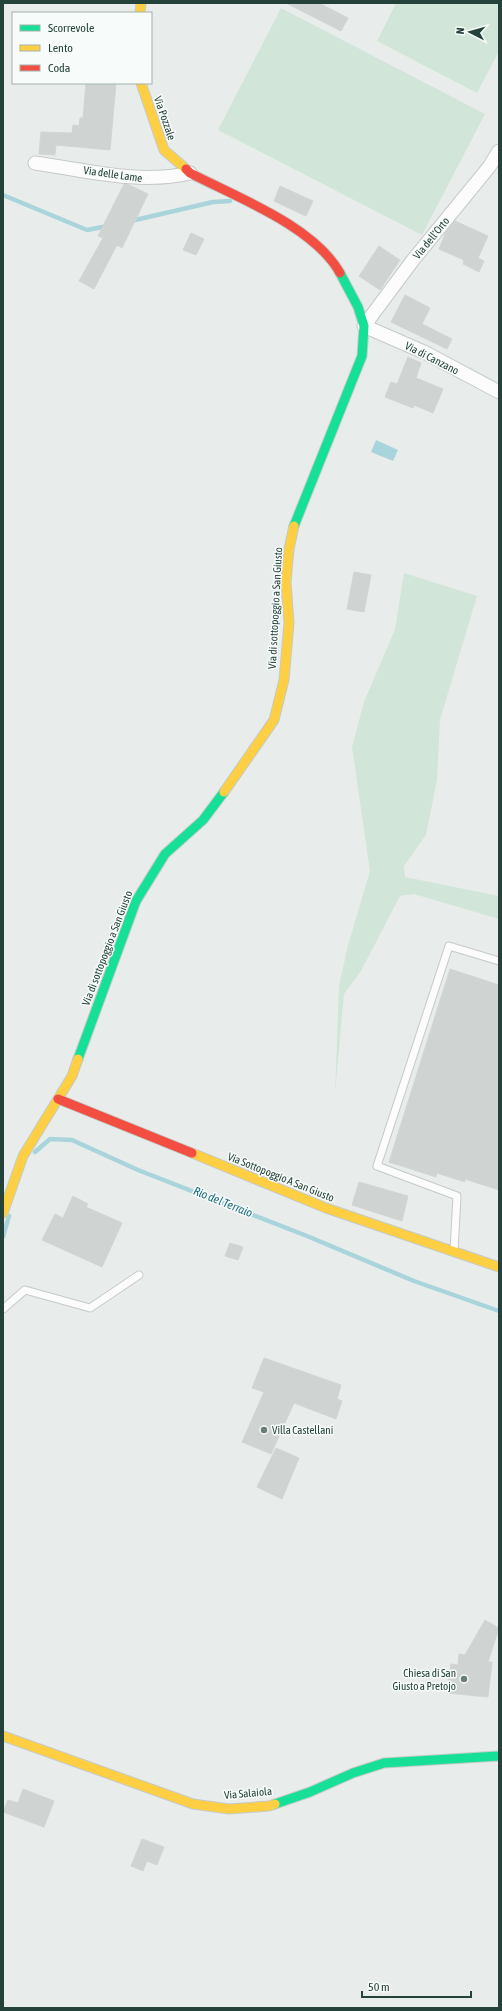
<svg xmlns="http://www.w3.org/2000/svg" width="502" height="2011" font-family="'Asap Condensed',sans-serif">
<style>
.green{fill:#d1e6d8}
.water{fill:#a9d4db}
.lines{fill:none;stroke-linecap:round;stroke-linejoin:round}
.stream{stroke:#a9d4db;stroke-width:4.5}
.building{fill:#cfd4d2;stroke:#d1d6d4}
.lane-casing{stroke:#c5cac8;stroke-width:9}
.street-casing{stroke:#c5cac8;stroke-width:15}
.fast-casing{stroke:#c3cbc8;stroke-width:11}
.slow-casing{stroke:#c3cbc8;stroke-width:11}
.jam-casing{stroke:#c3cbc8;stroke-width:11}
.lane{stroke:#fcfcfc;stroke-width:7}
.street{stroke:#fcfcfc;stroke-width:13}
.fast{stroke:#16e098;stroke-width:9}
.slow{stroke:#ffcf43;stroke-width:9}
.jam{stroke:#f24e42;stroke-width:9}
.poi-dot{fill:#697e78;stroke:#f7fbf9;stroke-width:1.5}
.labels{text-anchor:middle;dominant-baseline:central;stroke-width:3;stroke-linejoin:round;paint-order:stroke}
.street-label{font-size:11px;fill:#24423a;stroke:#f7fbf9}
.poi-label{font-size:11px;fill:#24423a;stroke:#f7fbf9;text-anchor:start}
.water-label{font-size:12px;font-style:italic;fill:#1c6f80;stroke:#f7fbf9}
</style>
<rect width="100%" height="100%" fill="#e8edeb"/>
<path class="green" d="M396 3H499V51L477 93 377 41Z
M281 8 485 114 422 235 218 130Z
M404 573 477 596 440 720 437 780 426 835 404 866 405 877 499 896V919L414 894 400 896 361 971 344 994 335 1094 339 986 348 945 370 871 352 747 364 702 395 629Z"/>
<path class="water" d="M376 440 398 450 393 461 371 452Z"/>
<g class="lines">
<path class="stream" d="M3 195 87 230 108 226
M131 221 213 202 230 201
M35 1152 50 1139 72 1140 138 1170 307 1236 414 1281 499 1311
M3 1237 9 1216"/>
</g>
<path class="building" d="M286 3H319L348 18 341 31Z
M86 83H116L110 150 56 145 55 155 39 154 41 132 72 133 73 125 79 126 80 118H83Z
M124 184 129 185 148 194 122 248 117 245 94 289 79 281 103 238 98 236Z
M280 186 313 201 306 216 274 201Z
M455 221 488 236 478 258 484 261 479 272 463 264 464 260 439 249 446 232Z
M191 233 204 239 196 255 183 250Z
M379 246 400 260 380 290 359 276Z
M405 295 430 308 422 324 452 339 447 349 391 322Z
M408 357 421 363 416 378 443 389 433 413 414 405 413 408 385 397 391 382 397 384Z
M354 572 371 575 364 612 347 609Z
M450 969 499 985V1190L465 1179V1182L437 1173 436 1177 389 1162Z
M359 1182 408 1196 402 1221 352 1205Z
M73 1196 88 1204 86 1207 122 1223 102 1267 42 1240 55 1214 63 1218Z
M230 1243 243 1247 238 1260 225 1256Z
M264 1358 341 1385 337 1399 342 1401 336 1419 294 1403 271 1454 242 1442 264 1392 252 1388Z
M276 1448 299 1458 282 1499 257 1487Z
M485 1620 499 1628 488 1662H492L488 1697 447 1693 451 1664 458 1665 459 1654 465 1655Z
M23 1789 54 1801 44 1827 3 1812 8 1800 18 1803Z
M142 1839 164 1847 157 1865 147 1861 143 1871 131 1866Z"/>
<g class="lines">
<g class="lane-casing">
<path id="lane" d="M454 1251 457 1196 377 1166 449 946 499 961
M3 1309 25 1290 90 1308 139 1275"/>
</g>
<g class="street-casing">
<path id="street" d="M499 151 489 167 413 260 364 326 426 353 499 392
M35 163C86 170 139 185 190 173"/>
</g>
<g class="fast-casing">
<path id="fast" d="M294 526 362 356 364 326 358 307 340 273
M78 1059 136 901 165 854 203 820 224 792
M275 1804 310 1792 353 1773 384 1763 499 1756"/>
</g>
<g class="slow-casing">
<path id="slow" d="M140 13 141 3
M141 83 164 150 186 169
M224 792 274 720 284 680 289 623 286 582 289 549 294 526
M192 1153 326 1208 499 1267
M3 1213 23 1156 72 1076 78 1059
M3 1736 193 1804 229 1809 269 1806 275 1804"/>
</g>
<g class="jam-casing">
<path id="jam" d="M186 169 190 173C236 197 314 226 340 273
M58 1099 192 1153"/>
</g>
<use href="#lane" class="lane"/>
<use href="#street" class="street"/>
<use href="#fast" class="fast"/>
<use href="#slow" class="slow"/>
<use href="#jam" class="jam"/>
</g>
<g class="poi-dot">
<circle cx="264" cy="1430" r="4"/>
<circle cx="464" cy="1679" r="4"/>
</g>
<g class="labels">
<g class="street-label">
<text transform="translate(165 118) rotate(71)">Via Pozzale</text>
<text transform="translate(113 174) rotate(8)">Via delle Lame</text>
<text transform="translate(431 238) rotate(-51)">Via dell'Orto</text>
<text transform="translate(432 358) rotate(27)">Via di Canzano</text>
<text transform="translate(275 608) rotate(-87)">Via di sottopoggio a San Giusto</text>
<text transform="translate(107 948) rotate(-69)">Via di sottopoggio a San Giusto</text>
<text transform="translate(281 1177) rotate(22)">Via Sottopoggio A San Giusto</text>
<text transform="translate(248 1793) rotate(-5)">Via Salaiola</text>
</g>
<g class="poi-label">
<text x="272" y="1430">Villa Castellani</text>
<text x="456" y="1673" text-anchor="end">Chiesa di San<tspan x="456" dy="13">Giusto a Pretojo</tspan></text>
</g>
<g class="water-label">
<text transform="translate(223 1202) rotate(22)">Rio del Terraio</text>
</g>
</g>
<rect width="502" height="2011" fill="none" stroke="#24423a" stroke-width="8"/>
<rect x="12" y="12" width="140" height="72" fill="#f7fbf9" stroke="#a3b1ad"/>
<rect x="20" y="25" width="20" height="6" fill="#16e098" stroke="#a3b1ad"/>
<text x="48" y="32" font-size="12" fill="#24423a">Scorrevole</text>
<rect x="20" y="45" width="20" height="6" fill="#ffcf43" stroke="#a3b1ad"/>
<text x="48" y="52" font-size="12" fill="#24423a">Lento</text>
<rect x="20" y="65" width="20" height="6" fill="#f24e42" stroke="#a3b1ad"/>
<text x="48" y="72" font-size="12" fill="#24423a">Coda</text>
<g transform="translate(470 32) rotate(276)" stroke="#f7fbf9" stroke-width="3" paint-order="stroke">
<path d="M0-3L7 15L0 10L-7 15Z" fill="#24423a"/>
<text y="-6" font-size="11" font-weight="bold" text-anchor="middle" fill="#24423a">N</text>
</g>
<path d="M362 1991v6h109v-6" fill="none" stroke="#24423a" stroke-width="2"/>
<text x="368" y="1991" font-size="12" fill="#24423a" stroke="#f7fbf9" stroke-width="3" paint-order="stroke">50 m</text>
</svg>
